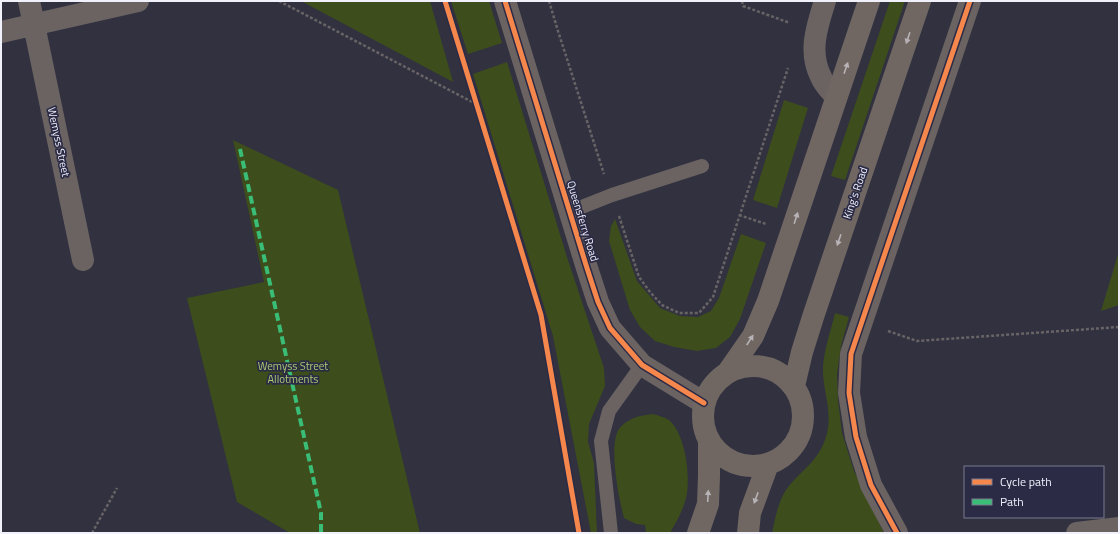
<svg xmlns="http://www.w3.org/2000/svg" width="1120" height="534" font-family="'Titillium Web',sans-serif">
<style>
.green{fill:#3d4d1c}
.lines{fill:none;stroke-linecap:round;stroke-linejoin:round}
.path{stroke:#686365;stroke-width:2.5;stroke-dasharray:3 2;stroke-linecap:butt}
.service{stroke:#6b6362;stroke-width:14}
.minor{stroke:#6b6362;stroke-width:22}
.tertiary{stroke:#6b6362;stroke-width:22}
.secondary{stroke:#706763;stroke-width:22}
.quiet{stroke:#3abd76;stroke-width:4;stroke-dasharray:8 4;stroke-linecap:butt}
.cycleway-casing{stroke:#2b2b46;stroke-width:8}
.cycleway{stroke:#f5874c;stroke-width:5}
.oneway{fill:#b7b3b7}
.labels{text-anchor:middle;dominant-baseline:central;stroke-width:3.5;stroke-linejoin:round;paint-order:stroke}
.street-label{font-size:11px;fill:#f1f1fc;stroke:#2b2b46}
.park-label{font-size:11px;fill:#adcd73;stroke:#2b2b46}
</style>
<rect width="100%" height="100%" fill="#313140"/>
<path class="green" d="M301 1H430L453 82Z
M451 1H489L502 43 468 54Z
M890 1H905L845 180 831 176Z
M507 62 567 257 604 368 605 386 589 424 588 442 594 463 597 533H591L553 336 473 74Z
M784 100 808 108 777 208 753 200Z
M233 140 338 190 420 533H290L237 502 187 298 264 282Z
M615 219 637 281 660 308 680 316 698 317 711 311 719 298 741 234 766 243 740 319 730 337 716 348 697 351 674 347 655 341 640 327 630 310 609 241 611 226Z
M1119 251V305L1101 311Z
M835 313 849 317 841 346 837 375 838 400 842 433 854 471 883 531V533H772C775 519 778 502 786 490 802 468 817 464 826 437 833 414 824 395 823 373 822 354 831 331 835 313Z
M654 414C658 416 665 417 669 420 685 434 690 472 687 493 685 507 677 521 670 533H646L645 525 636 524 624 518C619 500 608 445 619 429 627 418 641 415 654 414Z"/>
<g class="lines">
<path class="path" d="M279 1 476 104
M549 1 558 31 604 174
M742 1 743 6 790 23
M739 215 766 224
M619 216 639 277 650 292 662 305 679 313H699L713 297 788 68
M888 331 917 341 1119 327
M92 533 117 488"/>
<path class="service" d="M569 212 612 195 702 166
M611 533 601 441 609 411 642 365"/>
<path class="minor" d="M29 1 83 260
M825 1C817 26 808 52 821 77 824 85 831 91 836 97
M1 32 138 1
M897 533 871 485 856 437 849 393 851 354 970 1
M1077 533 1119 528"/>
<path class="tertiary" d="M505 1 586 265 598 302 610 328 642 365 704 403"/>
<path class="secondary" d="M703 416a50 50 0 1 1 100 0a50 50 0 1 1-100 0Z
M728 372 753 336 768 301 869 1
M794 386 802 352 814 314 920 1
M698 533 708 504 709 476V441
M748 533 750 513 768 464"/>
<path class="quiet" d="M240 149 321 513V533"/>
<g class="cycleway-casing">
<path id="cycleway" d="M445 1 541 315 579 533
M505 1 586 265 598 302 610 328 642 365 704 403
M897 533 871 485 856 437 849 393 851 354 970 1"/>
</g>
<use href="#cycleway" class="cycleway"/>
</g>
<defs><path id="oneway-solid" d="M-6-.8H1V-3.2L6.5 0L1 3.2V.8H-6Z"/></defs>
<g class="oneway">
<use href="#oneway-solid" transform="translate(908 38) rotate(109)"/>
<use href="#oneway-solid" transform="translate(846 68) rotate(-71)"/>
<use href="#oneway-solid" transform="translate(796 218) rotate(-72)"/>
<use href="#oneway-solid" transform="translate(839 240) rotate(109)"/>
<use href="#oneway-solid" transform="translate(750 340) rotate(-57)"/>
<use href="#oneway-solid" transform="translate(708 496) rotate(-87)"/>
<use href="#oneway-solid" transform="translate(756 498) rotate(110)"/>
</g>
<g class="labels">
<g class="street-label">
<text transform="translate(59 142) rotate(78)">Wemyss Street</text>
<text transform="translate(855 193) rotate(-71)">King's Road</text>
<text transform="translate(583 221) rotate(73)">Queensferry Road</text>
</g>
<g class="park-label">
<text x="293" y="366">Wemyss Street<tspan x="293" dy="13">Allotments</tspan></text>
</g>
</g>
<rect width="1120" height="534" fill="none" stroke="#f1f1fc" stroke-width="4"/>
<rect x="964" y="466" width="140" height="52" fill="#2b2b46" stroke="#7a7a8f"/>
<rect x="972" y="479" width="20" height="6" fill="#f5874c" stroke="#7a7a8f"/>
<text x="1000" y="486" font-size="12" fill="#f1f1fc">Cycle path</text>
<rect x="972" y="499" width="20" height="6" fill="#3abd76" stroke="#7a7a8f"/>
<text x="1000" y="506" font-size="12" fill="#f1f1fc">Path</text>
</svg>
